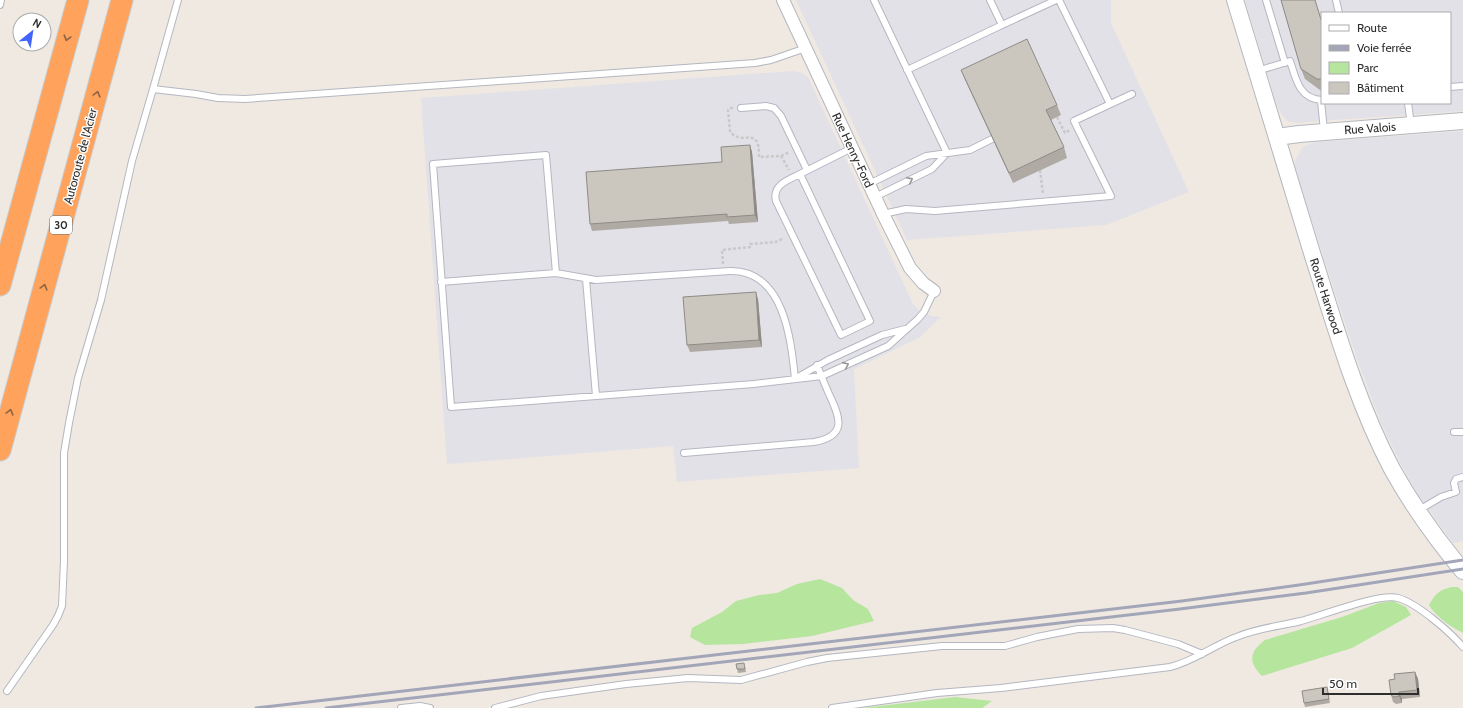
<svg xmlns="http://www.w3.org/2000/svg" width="1463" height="708" font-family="Cabin,sans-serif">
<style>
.industrial{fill:#e3e1e8;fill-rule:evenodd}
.green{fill:#b6e59e}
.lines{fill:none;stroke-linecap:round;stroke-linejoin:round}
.lane-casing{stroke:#b4b7c1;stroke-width:8}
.street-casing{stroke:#b4b7c1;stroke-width:14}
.secondary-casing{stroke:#b4b7c1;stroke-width:18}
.highway-casing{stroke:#c9c9c9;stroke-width:23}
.path{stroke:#c9c9c9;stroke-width:2.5;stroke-dasharray:3 2;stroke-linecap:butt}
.lane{stroke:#fff;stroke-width:6}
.street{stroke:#fff;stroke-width:12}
.secondary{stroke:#fff;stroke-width:16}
.highway{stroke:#ffa35c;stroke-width:21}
.rail{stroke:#a3a6b8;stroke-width:3}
.wall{fill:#afaba4}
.shaded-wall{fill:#8e8b86}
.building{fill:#cbc7bf;stroke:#8e8b86}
.oneway{stroke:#8c6343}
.oneway2{stroke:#969696}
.labels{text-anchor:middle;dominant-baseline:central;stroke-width:3;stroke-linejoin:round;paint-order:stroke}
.shield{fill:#fff;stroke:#6d6d6d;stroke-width:1}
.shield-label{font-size:11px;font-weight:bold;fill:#2e2e2e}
.street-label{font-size:12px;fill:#2e2e2e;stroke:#fff}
</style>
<rect width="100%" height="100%" fill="#efe9e1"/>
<path class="industrial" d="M796 0H1111V23L1189 192 1106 225 907 240Z
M1245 0H1463V111L1306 122 1296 123 1287 121 1280 112 1276 103ZM1322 13H1450V103H1322Z
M793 71 802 73 808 77 913 304 919 310 931 316 941 317 919 338 854 369 859 468 677 482 673 446 447 464 421 98Z
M1463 131V541L1453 543 1418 495 1399 460 1381 423 1361 370 1336 296 1295 168V161L1302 148 1309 144 1317 142Z"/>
<path class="green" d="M820 579 842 588 853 600 868 609 874 621 812 636 743 644 705 645 690 637 692 628 722 612 736 601 759 595 777 593 797 584Z
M1452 587H1458L1463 592V633C1451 627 1436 617 1429 605 1436 593 1439 590 1452 587Z
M1393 601 1406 607 1411 615 1352 648 1262 676C1248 662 1249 652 1265 640L1342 617 1379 603Z
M955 697 992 701 982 708H863Z"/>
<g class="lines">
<g class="lane-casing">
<path id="lane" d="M178 0 153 89 196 94 218 98 245 99 755 63 771 60 806 48
M874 0 947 153
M1059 0 1110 104
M1266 0 1285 63
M1336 0 1339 13
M0 5 1 0
M1002 25 1056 0
M907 70 1002 25 990 0
M1257 71 1290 61C1296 79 1299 99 1322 100
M1450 87 1463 86
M1321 101 1324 131
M1408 103 1411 125
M741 108 766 106 774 108 781 116 807 170
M800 174 870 321 841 335 776 201C772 185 788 180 800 174L852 148
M869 184 926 156 970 150 992 139
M875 197 932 169 947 153
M883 214 906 209 935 211 1111 196 1074 121 1132 94
M556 273 596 280 730 271C784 270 791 339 795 379
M586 279 596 396
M441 282 556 273 546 155 433 164 451 407 754 384 822 376 888 346 918 319 924 312 934 291
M798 377 828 360 882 335 905 329
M1454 432H1463
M684 453 814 442C848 436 840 417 829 394 825 385 821 375 817 365
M1419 510 1441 497 1456 492 1454 483 1456 479 1463 477
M7 691 53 625 58 616 62 606 64 561V453L69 423 78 378 101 300 132 161 153 89
M401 708 420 706 430 708
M495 708 541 696 626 684 688 678 741 680 807 662 827 658 942 646H1005L1037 637 1078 629 1113 628 1125 630 1178 644 1202 654
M832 708 937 693 1001 688 1170 667C1195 661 1215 644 1239 636 1259 628 1280 626 1301 621 1323 615 1379 593 1398 598 1417 603 1450 632 1463 647"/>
</g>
<g class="street-casing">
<path id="street" d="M783 0 883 214 910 268 923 283 934 291"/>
</g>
<g class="secondary-casing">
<path id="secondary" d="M1235 0C1261 84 1286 169 1312 253 1335 325 1356 401 1392 469 1412 505 1436 539 1463 571
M1277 137 1299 134 1463 121"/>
</g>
<g class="highway-casing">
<path id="highway" d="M0 285 78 0
M0 450 122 0"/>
</g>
<path class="path" d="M733 108H730L728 110 730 131C741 148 760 123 759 157L781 156 789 170
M1057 117 1065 133 1070 130
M781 156 790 152
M1040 170 1043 194
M723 264 722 250 750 247V244L776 242 784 238"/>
<use href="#lane" class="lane"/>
<use href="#street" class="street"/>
<use href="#secondary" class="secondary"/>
<use href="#highway" class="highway"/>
<path class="rail" d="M256 708 1182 601 1299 585 1463 560
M326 708 1180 609 1306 593 1463 569"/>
</g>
<path class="wall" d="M1281 0H1315L1322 21V90H1320L1305 79 1301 69Z
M961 70 1057 105 1061 115 1051 120 1064 147 1067 158 1013 183 965 80Z
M750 145 752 152 758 222 729 224 728 221 592 231 590 224 722 162Z
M758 299 762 347 690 352 687 345Z
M745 667 746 672 738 673 737 669Z
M1415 672 1418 679 1420 697 1402 699V703L1396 704 1393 702 1391 695 1395 679Z
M1327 687 1328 691 1330 703 1305 707 1304 703Z"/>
<path class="shaded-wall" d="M750 145 752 152 758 222 755 215Z
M756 292 758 299 762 347 759 340Z
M1415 672 1418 679 1420 697 1417 690Z
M1399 692 1402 699V703L1399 696Z"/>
<path class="building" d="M1281 0H1315L1322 23V79H1317L1301 69Z
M1027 39 1057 105 1046 110 1064 147 1009 173 961 70Z
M750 145 755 215 727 217V214L590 224 586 172 722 162 721 147Z
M756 292 759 340 687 345 683 297Z
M744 663 745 669H737L736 664Z
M1415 672 1417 690 1399 692V696L1394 697 1391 695 1389 680 1395 679 1394 674Z
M1327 687 1329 699 1304 703 1302 691Z"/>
<defs><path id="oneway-chevron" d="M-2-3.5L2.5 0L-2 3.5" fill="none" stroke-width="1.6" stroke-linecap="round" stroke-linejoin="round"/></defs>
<g class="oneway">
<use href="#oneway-chevron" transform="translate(67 38) rotate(105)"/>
<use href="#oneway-chevron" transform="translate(97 94) rotate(-75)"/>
<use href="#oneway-chevron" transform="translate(44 287) rotate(-75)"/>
<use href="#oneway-chevron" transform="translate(10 412) rotate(-75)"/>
</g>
<g class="oneway2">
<use href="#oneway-chevron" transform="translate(910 180) rotate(-26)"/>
<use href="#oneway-chevron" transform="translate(846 365) rotate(-24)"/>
</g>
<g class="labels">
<rect class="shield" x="50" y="216" width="22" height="18" rx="3"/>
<g class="shield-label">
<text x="61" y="225">30</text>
</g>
<g class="street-label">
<text transform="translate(1370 128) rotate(-4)">Rue Valois</text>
<text transform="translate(853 150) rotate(65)">Rue Henry-Ford</text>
<text transform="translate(80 156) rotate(-75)">Autoroute de l'Acier</text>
<text transform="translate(1326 296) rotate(72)">Route Harwood</text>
</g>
</g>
<rect x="1321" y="12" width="130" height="92" fill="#ffffff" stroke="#ababab"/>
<rect x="1329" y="25" width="20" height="6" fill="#ffffff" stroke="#ababab"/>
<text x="1357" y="32" font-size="12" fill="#2e2e2e">Route</text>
<rect x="1329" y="45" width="20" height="6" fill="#a3a6b8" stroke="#ababab"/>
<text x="1357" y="52" font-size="12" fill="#2e2e2e">Voie ferrée</text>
<rect x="1329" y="62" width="20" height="12" fill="#b6e59e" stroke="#ababab"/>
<text x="1357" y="72" font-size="12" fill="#2e2e2e">Parc</text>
<rect x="1329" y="82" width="20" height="12" fill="#cbc7bf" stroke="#ababab"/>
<text x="1357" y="92" font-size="12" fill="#2e2e2e">Bâtiment</text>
<g transform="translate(32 32) rotate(30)"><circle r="19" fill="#ffffff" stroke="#ababab"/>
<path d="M0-3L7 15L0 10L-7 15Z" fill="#4264fb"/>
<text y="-6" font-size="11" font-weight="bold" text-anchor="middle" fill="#2e2e2e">N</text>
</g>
<path d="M1323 688v6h95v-6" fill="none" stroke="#2e2e2e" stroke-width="2"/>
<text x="1329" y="688" font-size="12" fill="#2e2e2e" stroke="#ffffff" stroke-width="3" paint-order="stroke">50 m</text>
</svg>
